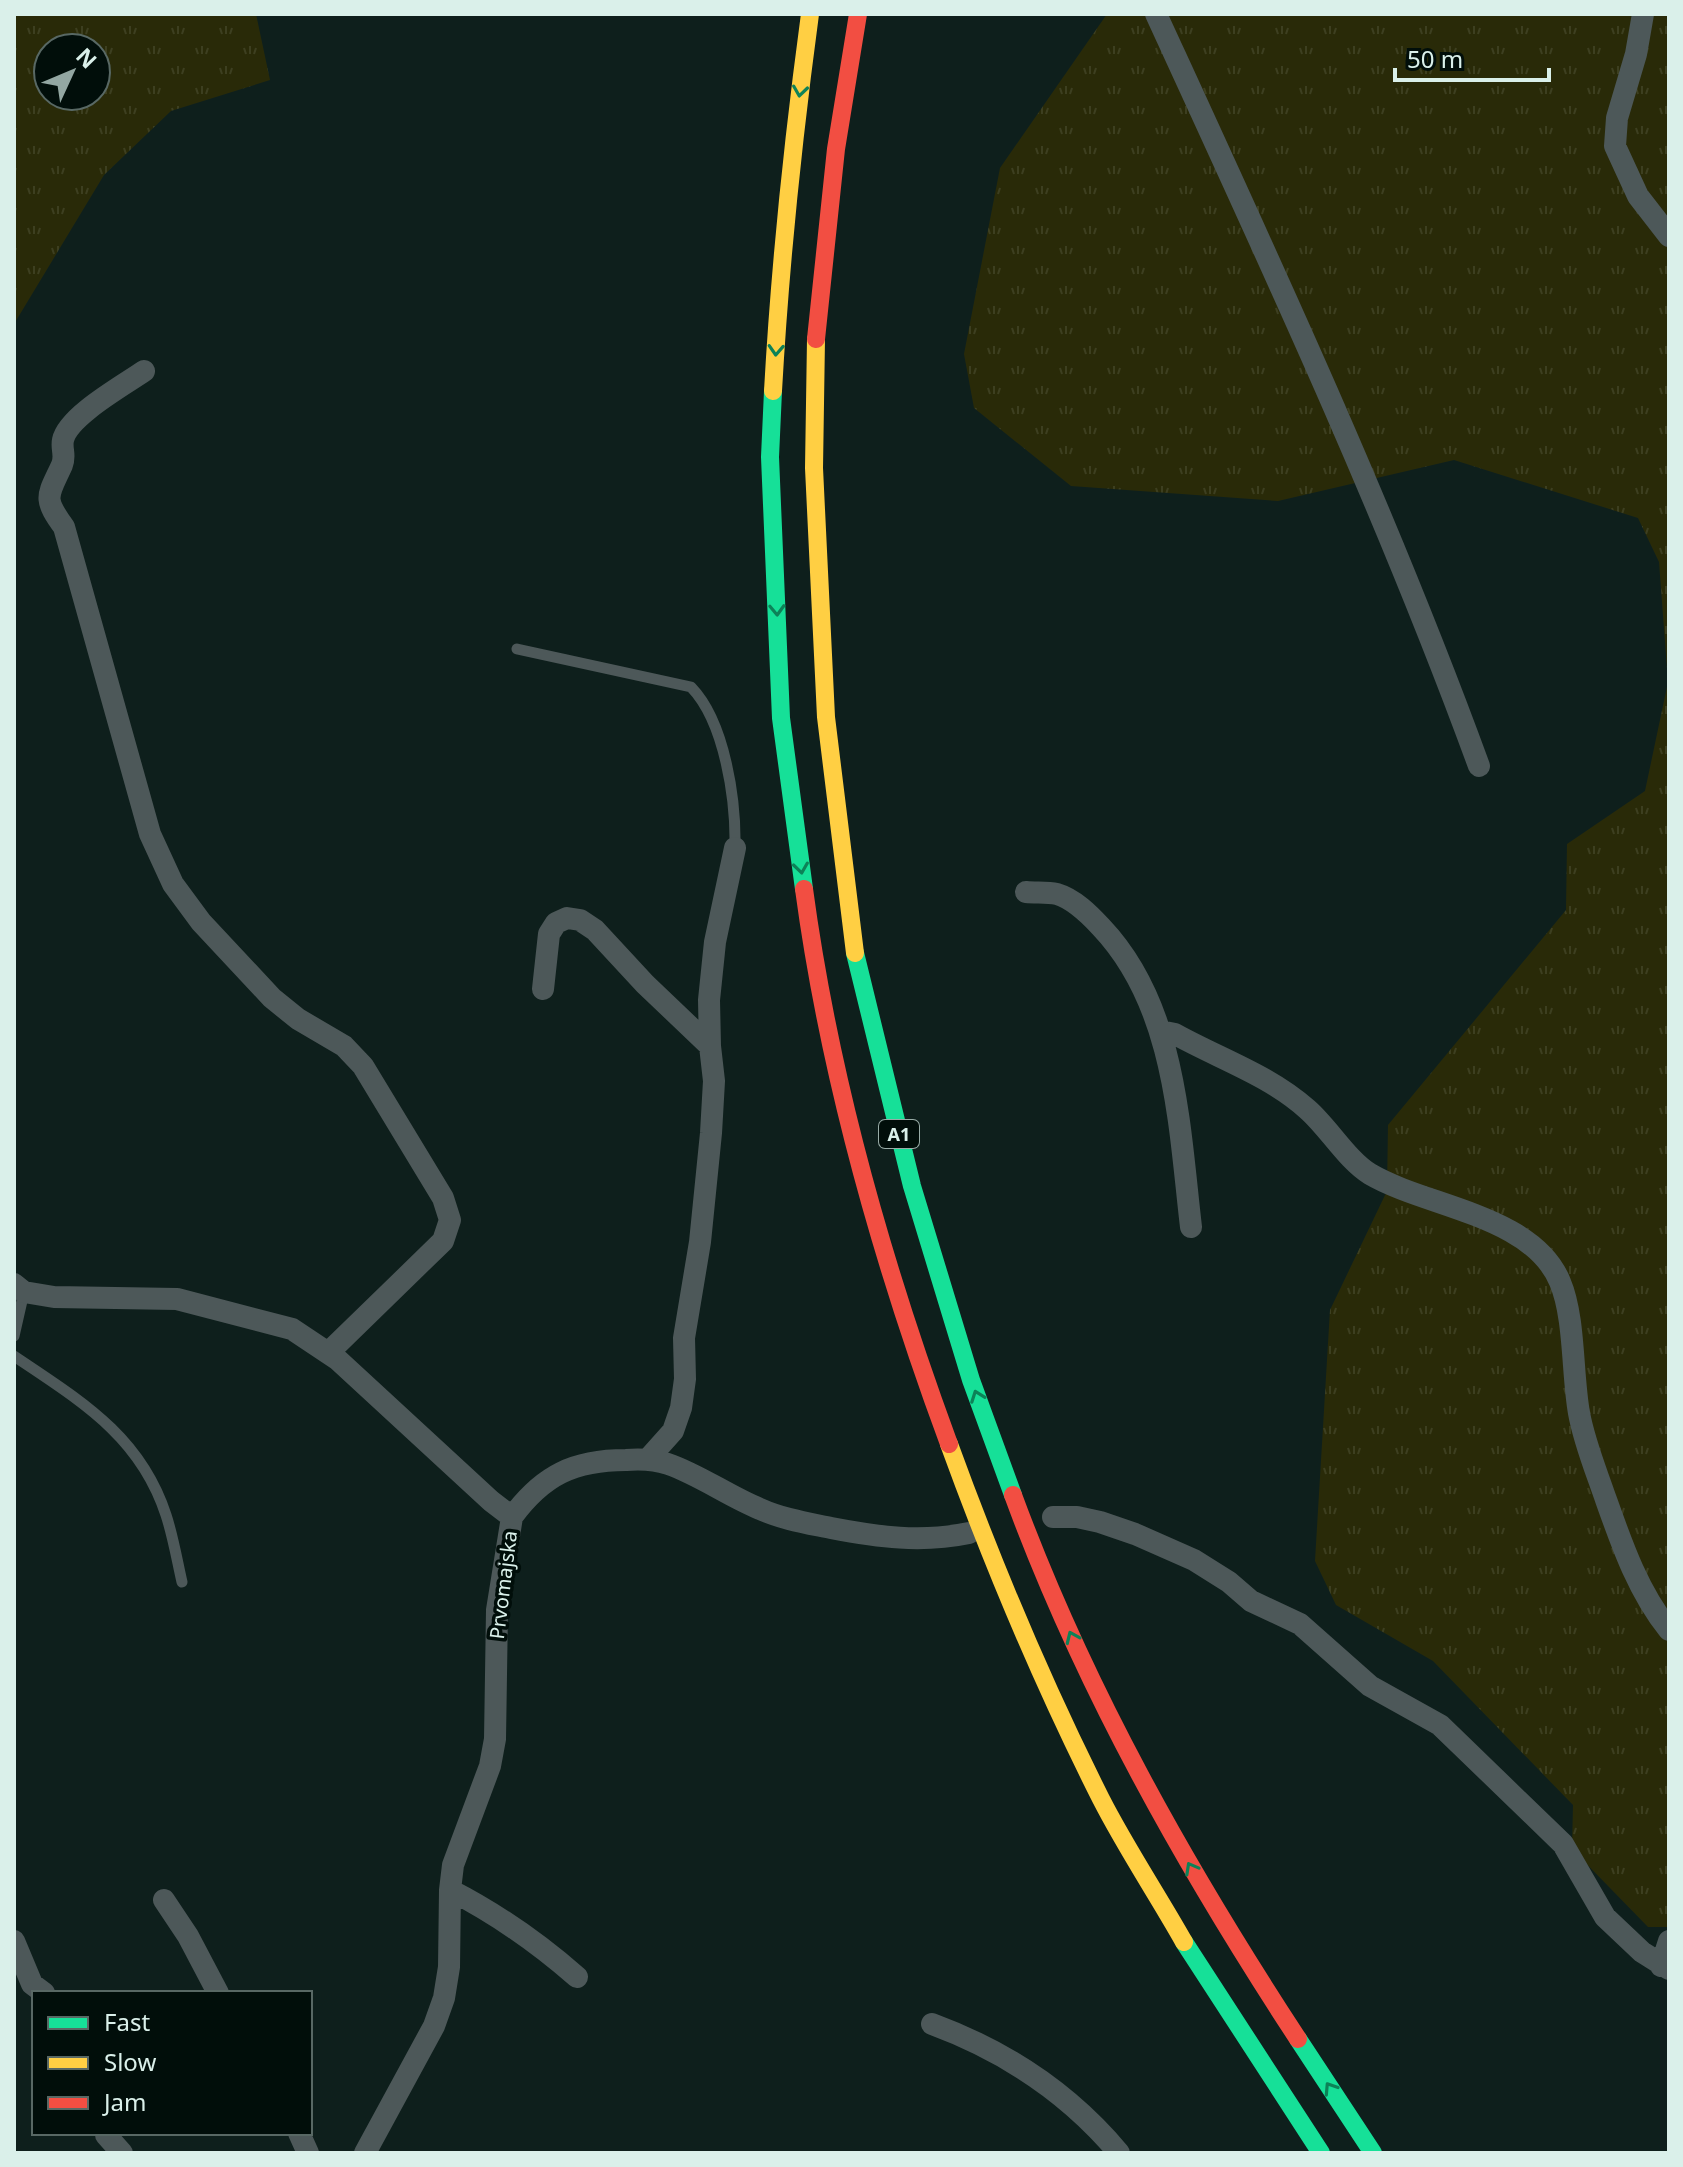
<svg xmlns="http://www.w3.org/2000/svg" width="1683" height="2167" font-family="'Noto Sans',sans-serif">
<style>
.grass{fill:url(#grass-tufts);fill-rule:evenodd}
.lines{fill:none;stroke-linecap:round;stroke-linejoin:round}
.lane{stroke:#4d5859;stroke-width:11}
.street{stroke:#4d5859;stroke-width:22}
.fast{stroke:#16e098;stroke-width:18}
.slow{stroke:#ffcf43;stroke-width:18}
.jam{stroke:#f24e42;stroke-width:18}
.oneway{stroke:#0d8258}
.labels{text-anchor:middle;dominant-baseline:central;stroke-width:7;stroke-linejoin:round;paint-order:stroke}
.shield{fill:#010e0a;stroke:#99aca7;stroke-width:2}
.shield-label{font-size:18px;font-weight:bold;fill:#daf0ea}
.street-label{font-size:20px;fill:#daf0ea;stroke:#010e0a}
</style>
<defs>
<pattern id="grass-tufts" width="24" height="20" patternUnits="userSpaceOnUse" patternTransform="scale(2)"><rect width="24" height="20" fill="#292a08"/><path d="M3 7l-1-3M5 7V3M7 7l1-3M15 17l-1-3M17 17v-4M19 17l1-3" fill="none" stroke="#3d3f20"/></pattern>
</defs>
<rect width="100%" height="100%" fill="#0e1f1c"/>
<path class="grass" d="M14 14H256L270 80 171 111 104 175 14 324ZM48 48H96V96H48Z
M1107 14H1669V1927H1648L1572 1849 1573 1805 1433 1661 1336 1605 1315 1561 1330 1310 1387 1191 1388 1125 1566 910 1567 844 1645 791 1668 682 1659 562 1638 518 1454 460 1278 501 1071 486 974 408 964 354 1000 168Z"/>
<g class="lines">
<path class="lane" d="M517 649 691 687C725 722 736 800 735 848
M14 1336 24 1292
M14 1356C79 1400 140 1435 166 1515 173 1536 177 1560 182 1582"/>
<path class="street" d="M1156 14C1270 262 1385 509 1479 766
M1643 14 1636 54 1617 118 1615 146 1638 196 1669 236
M144 371C124 385 68 416 63 440 61 449 66 455 62 465 48 496 42 497 64 527L150 834 173 884 201 922 272 998 298 1019 344 1046 363 1066 443 1198 450 1220 443 1241 328 1353
M1026 892C1036 893 1047 892 1057 894 1074 899 1089 914 1101 927 1176 1006 1179 1125 1191 1227
M543 989 549 934 556 923 567 918 580 920 595 930 645 984 710 1046 714 1081 711 1133 700 1242 684 1338 685 1379 681 1408 673 1431 648 1459
M1160 1031 1175 1034C1220 1059 1269 1075 1307 1109 1328 1127 1347 1160 1370 1174 1426 1207 1533 1215 1560 1282 1575 1317 1572 1374 1579 1413 1584 1441 1595 1468 1604 1494 1621 1542 1637 1590 1669 1630
M710 1046 709 1000 715 942 735 848
M14 1284 24 1292 54 1297 177 1299 292 1329 337 1359 491 1501 512 1517 497 1610 495 1739 490 1766 453 1865 450 1890 449 1967 444 1998 434 2026 365 2153
M512 1517C543 1475 574 1460 626 1460 640 1459 654 1459 668 1464 700 1475 728 1496 760 1509 782 1519 807 1523 831 1528 878 1537 921 1543 969 1533
M1053 1517H1077L1100 1522 1135 1534 1194 1560 1229 1582 1251 1601 1300 1624 1370 1686 1440 1725 1563 1844 1605 1917 1642 1952 1669 1969
M450 1890C497 1914 537 1942 577 1977
M164 1900 188 1936 218 1993
M14 1941 32 1984 44 1993
M1661 1966 1669 1941
M932 2024C1005 2051 1068 2092 1119 2153
M299 2133 308 2153
M106 2135 122 2153"/>
<path class="fast" d="M773 391 770 457 781 718 804 889
M855 953 912 1186 971 1380 1013 1495
M1184 1942 1321 2153
M1298 2039 1373 2153"/>
<path class="slow" d="M816 339 814 468 826 717 855 953
M773 391C780 265 793 140 810 14
M949 1444C993 1565 1043 1684 1101 1799 1126 1848 1157 1894 1184 1942"/>
<path class="jam" d="M816 339 836 149 858 14
M804 889C829 1075 884 1268 949 1444
M1013 1495C1084 1688 1186 1868 1298 2039"/>
</g>
<defs><path id="oneway-chevron" d="M-2-3.5L2.5 0L-2 3.5" fill="none" stroke-width="1.6" stroke-linecap="round" stroke-linejoin="round" transform="scale(2)"/></defs>
<g class="oneway">
<use href="#oneway-chevron" transform="translate(800 91) rotate(98)"/>
<use href="#oneway-chevron" transform="translate(776 350) rotate(93)"/>
<use href="#oneway-chevron" transform="translate(777 610) rotate(88)"/>
<use href="#oneway-chevron" transform="translate(801 868) rotate(82)"/>
<use href="#oneway-chevron" transform="translate(977 1396) rotate(-110)"/>
<use href="#oneway-chevron" transform="translate(1072 1637) rotate(-114)"/>
<use href="#oneway-chevron" transform="translate(1191 1868) rotate(-119)"/>
<use href="#oneway-chevron" transform="translate(1330 2088) rotate(-123)"/>
</g>
<g class="labels">
<rect class="shield" x="879" y="1120" width="40" height="28" rx="6"/>
<g class="shield-label">
<text x="899" y="1134">A1</text>
</g>
<g class="street-label">
<text transform="translate(503 1585) rotate(-83)">Prvomajska</text>
</g>
</g>
<rect width="1683" height="2167" fill="none" stroke="#daf0ea" stroke-width="32"/>
<rect x="32" y="1991" width="280" height="144" fill="#010e0a" stroke="#586864" stroke-width="2"/>
<rect x="48" y="2017" width="40" height="12" fill="#16e098" stroke="#586864" stroke-width="2"/>
<text x="104" y="2031" font-size="24" fill="#daf0ea">Fast</text>
<rect x="48" y="2057" width="40" height="12" fill="#ffcf43" stroke="#586864" stroke-width="2"/>
<text x="104" y="2071" font-size="24" fill="#daf0ea">Slow</text>
<rect x="48" y="2097" width="40" height="12" fill="#f24e42" stroke="#586864" stroke-width="2"/>
<text x="104" y="2111" font-size="24" fill="#daf0ea">Jam</text>
<g transform="translate(72 72) rotate(46)"><circle r="38" fill="#010e0a" stroke="#586864" stroke-width="2"/>
<path d="M0-6L14 30L0 20L-14 30Z" fill="#93a7a2"/>
<text y="-12" font-size="22" font-weight="bold" text-anchor="middle" fill="#daf0ea">N</text>
</g>
<path d="M1395 68v12h154v-12" fill="none" stroke="#daf0ea" stroke-width="4"/>
<text x="1407" y="68" font-size="24" fill="#daf0ea" stroke="#010e0a" stroke-width="6" paint-order="stroke">50 m</text>
</svg>
